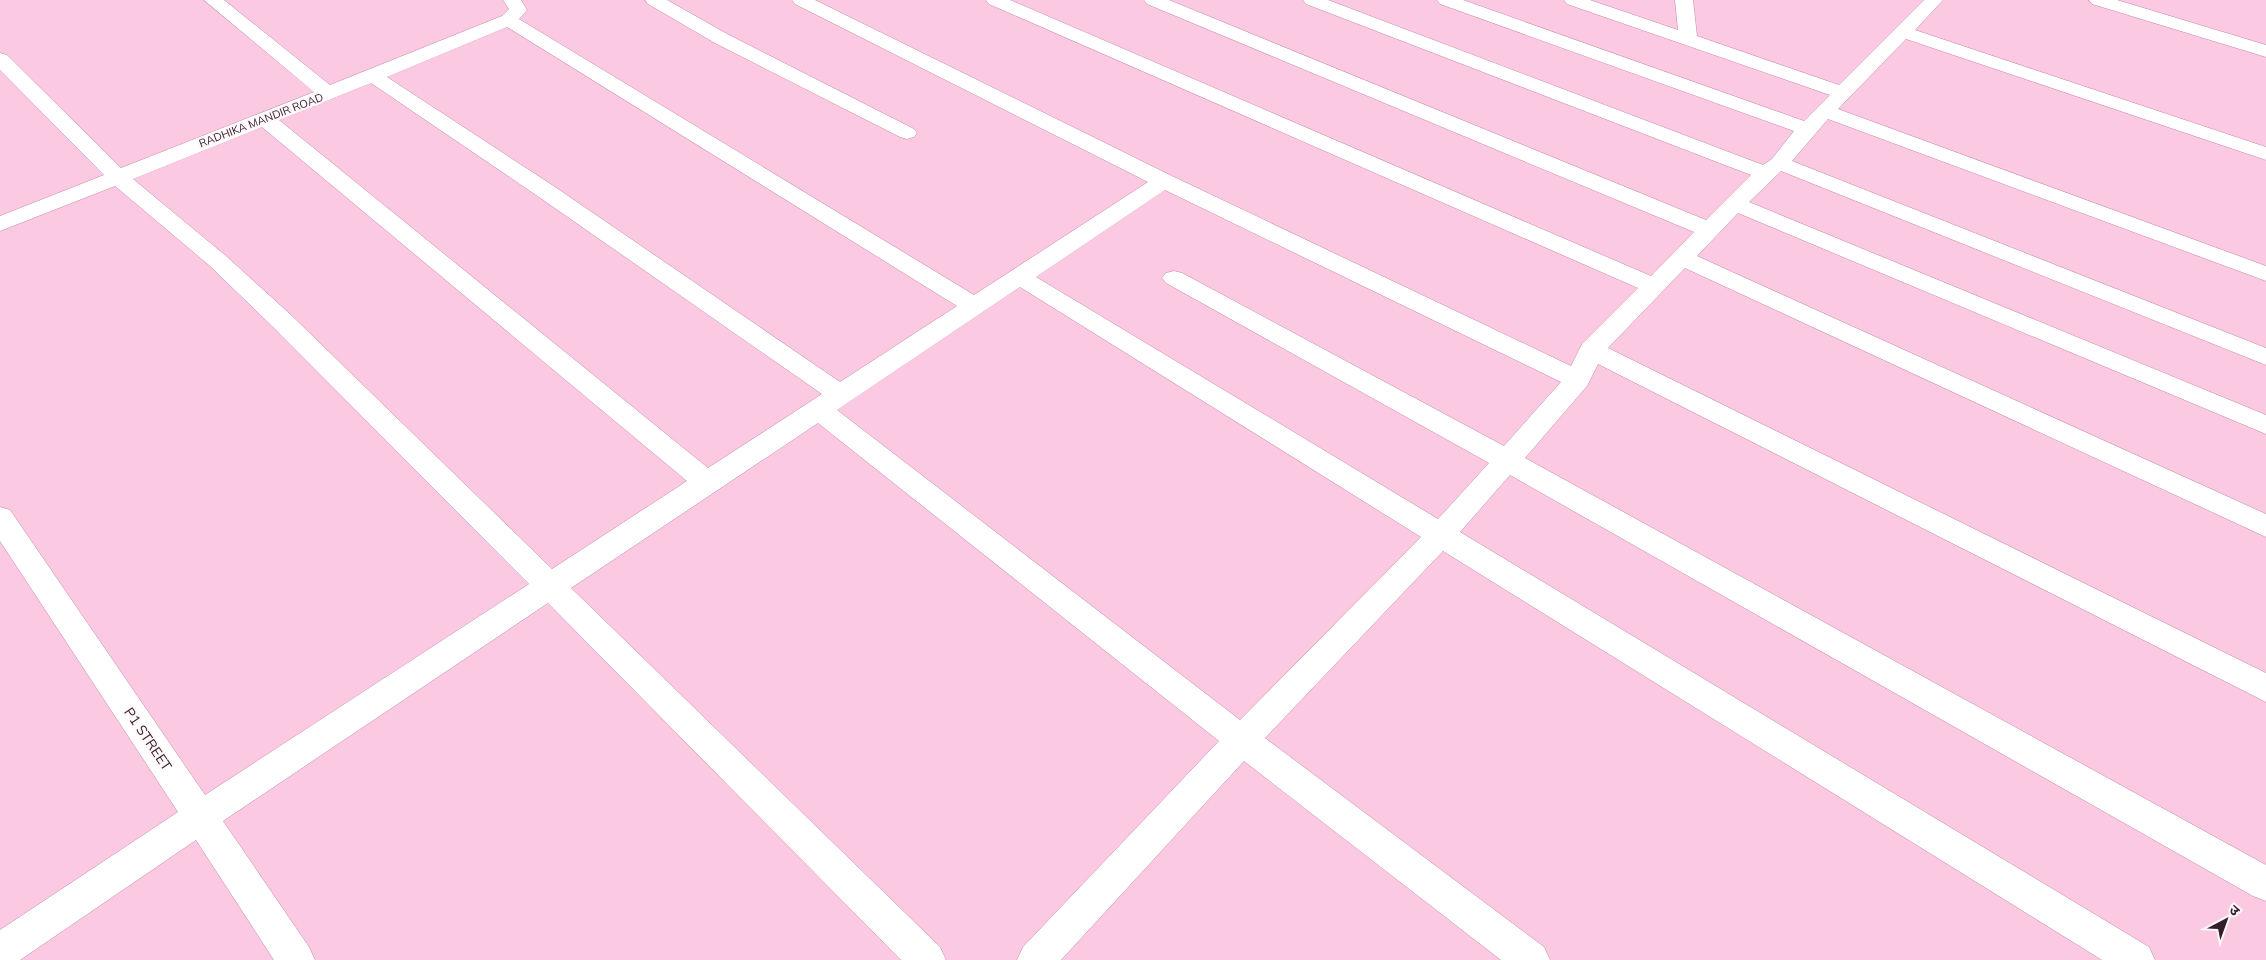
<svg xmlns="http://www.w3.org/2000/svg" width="2266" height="960" font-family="Mulish,'Noto Sans Devanagari',sans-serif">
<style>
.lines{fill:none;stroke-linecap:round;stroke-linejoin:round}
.minor-casing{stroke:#c389a6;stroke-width:1}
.minor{fill:#fff;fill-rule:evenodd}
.labels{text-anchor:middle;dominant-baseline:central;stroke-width:4.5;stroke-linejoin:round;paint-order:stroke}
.far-street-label{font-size:11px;fill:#341e29;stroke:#fff8fb}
.street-label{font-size:14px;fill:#341e29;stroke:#fff8fb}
</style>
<rect width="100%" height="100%" fill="#fbc9e1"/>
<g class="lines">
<g class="minor-casing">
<path id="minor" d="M204 0H224L330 85 502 16 509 9 503 0H521L527 10 519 19 974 295 1148 182 795 4 792 0H815L1172 176 1571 366 1582 344 1638 288 989 4 986 0H1010L1651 276 1694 232 1147 4 1144 0H1169L1706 220 1751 175 1306 4 1303 0H1328L1763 165 1772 159 1794 131 1440 4 1437 0H1463L1804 121 1830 95 1567 4 1564 0H1590L1678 30 1675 0H1693L1697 36 1839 85 1924 0H1943L1915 30 2266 147V160L1906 39 1838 109 2266 266V281L1828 119 1792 161 2266 348V365L1781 171 1749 202 2266 415V434L1738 213 1697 256 2266 514V537L1685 268 1608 348 2266 673V702L1598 364 1587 386 1525 458 2266 865V901L2253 896 1510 475 1460 532 2149 947 2155 960H2102L1443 551 1265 738 1544 947 1550 960H1501L1244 761 1061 960H1017L1023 947 1219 741 818 423 571 588 940 947 946 960H901L548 603 223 821 309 947 315 960H274L196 840 20 960H0V930L178 812 0 541V507L10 510 205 795 529 584 273 327 210 266 115 186 0 231V216L104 175 0 70V53L7 55 121 168 314 92ZM507 27 957 306 840 382 555 187 387 77ZM371 83 539 197 822 394 708 468 279 120ZM262 127 687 481 552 569 291 315 226 256 133 179ZM1165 190 1561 382 1504 446 1182 273 1174 271 1166 273 1162 278 1166 283 1489 463 1438 519 1036 277ZM1020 287 1421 537 1240 720 837 410Z
M645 0H667L729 35 914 129 917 133 914 137 907 139 900 137 715 43 648 4Z
M2089 0H2117L2266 45V57L2092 4Z"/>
</g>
<use href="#minor" class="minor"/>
</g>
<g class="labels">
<g class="far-street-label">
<text transform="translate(261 120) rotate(-21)">RADHIKA MANDIR ROAD</text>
</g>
<g class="street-label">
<text transform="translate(148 739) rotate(56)">P1 STREET</text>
</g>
</g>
<g transform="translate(2226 920) rotate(41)" stroke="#fff8fb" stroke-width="4" paint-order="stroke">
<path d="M0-4L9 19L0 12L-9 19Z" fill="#341e29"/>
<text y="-8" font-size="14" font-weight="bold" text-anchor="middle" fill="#341e29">उ</text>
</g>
</svg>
